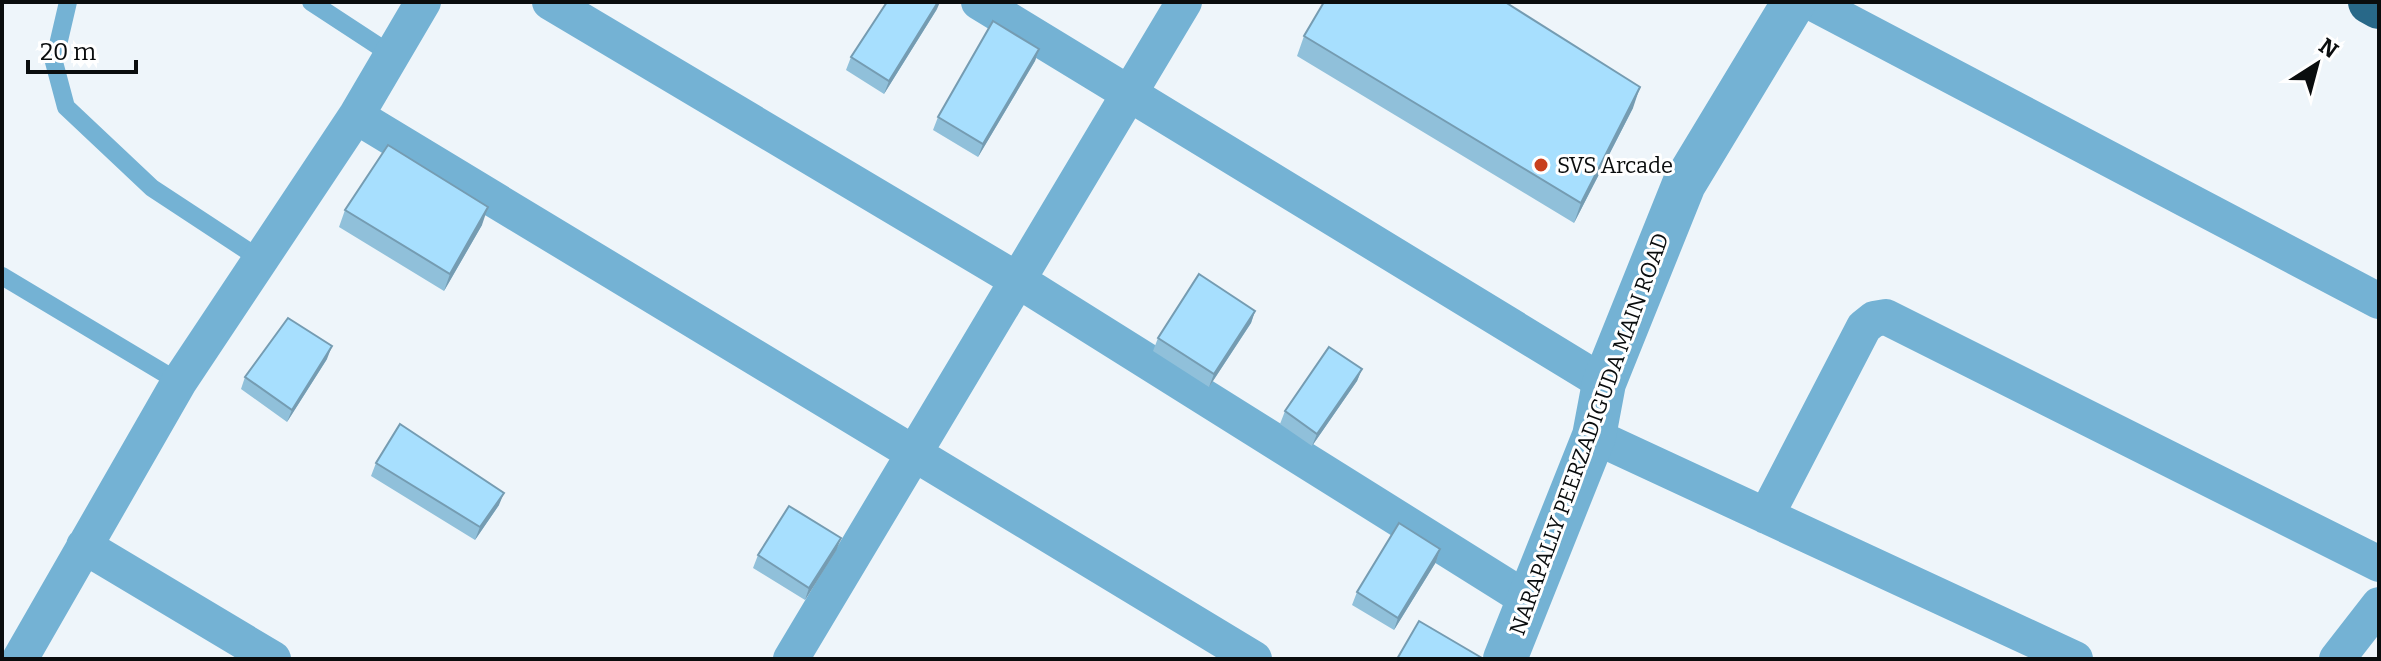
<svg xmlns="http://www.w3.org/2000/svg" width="2381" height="661" font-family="Bitter,serif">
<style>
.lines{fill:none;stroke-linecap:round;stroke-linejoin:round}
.service{stroke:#74b2d4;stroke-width:18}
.minor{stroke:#74b2d4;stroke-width:36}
.tertiary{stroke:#74b2d4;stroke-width:44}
.trunk{stroke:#286888;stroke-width:44}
.wall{fill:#90c0da}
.shaded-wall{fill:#759cb2}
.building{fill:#a7dffe;stroke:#759cb2;stroke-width:2}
.poi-dot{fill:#c83f1d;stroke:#fff;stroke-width:3}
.labels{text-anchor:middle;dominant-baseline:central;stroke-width:6;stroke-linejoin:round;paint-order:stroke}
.poi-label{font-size:22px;fill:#0a0d0e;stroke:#fff;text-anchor:start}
.street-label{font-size:22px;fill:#0a0d0e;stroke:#fff}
</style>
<rect width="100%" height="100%" fill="#eef5fa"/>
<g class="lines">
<path class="service" d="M68 2 54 62 66 107 152 188 260 259
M311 2 392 55
M2 276 179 382"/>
<path class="minor" d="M550 2 1019 281 1530 601
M979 2 1604 383
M1811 2 2379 301
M356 116 1254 659
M1594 436 2075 659
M1766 516 1864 327 1874 319 1886 317 2379 564
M84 546 273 659
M20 659 179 382 356 116 423 2
M791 659 1184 2
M2337 659 2379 605"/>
<path class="tertiary" d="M1505 659 1594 436 1604 383 1684 184 1794 2"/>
<path class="trunk" d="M2370 2 2379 7"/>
</g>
<path class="wall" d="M937 9 884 94 846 70 851 57Z
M1304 36 1633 108 1574 223 1297 56Z
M1039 49 1035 61 978 157 933 130 938 117Z
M345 210 482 225 444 291 339 227Z
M1255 311 1251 323 1209 387 1153 351 1158 338Z
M327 359 287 422 241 389 245 377Z
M1362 369 1357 381 1312 446 1280 424 1285 411Z
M376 463 499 505 475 540 371 476Z
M1440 549 1436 562 1394 630 1352 605 1357 592Z
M836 551 805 600 753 568 758 555Z"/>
<path class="shaded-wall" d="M938 2H940L937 9 884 94 889 81Z
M1039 49 1035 61 978 157 983 144Z
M1640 87 1633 108 1574 223 1581 203Z
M488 207 482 225 444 291 450 274Z
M1255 311 1251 323 1209 387 1214 374Z
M332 346 327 359 287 422 292 410Z
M1362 369 1357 381 1312 446 1317 434Z
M504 493 499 505 475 540 480 527Z
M841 538 836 551 805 600 809 588Z
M1440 549 1436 562 1394 630 1398 618Z"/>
<path class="building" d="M887 2H938L889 81 851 57Z
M1324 2H1505L1640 87 1581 203 1304 36Z
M993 21 1039 49 983 144 938 117Z
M388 145 488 207 450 274 345 210Z
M1199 274 1255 311 1214 374 1158 338Z
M288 318 332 346 292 410 245 377Z
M1329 347 1362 369 1317 434 1285 411Z
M400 424 504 493 480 527 376 463Z
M789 506 841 538 809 588 758 555Z
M1399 523 1440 549 1398 618 1357 592Z
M1419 621 1482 658V659H1397Z"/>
<circle class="poi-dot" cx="1541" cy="165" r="8"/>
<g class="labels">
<g class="poi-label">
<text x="1557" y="165">SVS Arcade</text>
</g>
<g class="street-label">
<text transform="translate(1589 434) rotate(-70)">NARAPALLY PEERZADIGUDA MAIN ROAD</text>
</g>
</g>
<rect width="2381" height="661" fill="none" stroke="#0a0d0e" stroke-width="8"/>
<g transform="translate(2317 64) rotate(36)" stroke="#ffffff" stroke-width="6" paint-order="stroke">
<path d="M0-6L14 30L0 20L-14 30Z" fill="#0a0d0e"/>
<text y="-12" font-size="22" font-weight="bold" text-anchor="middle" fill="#0a0d0e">N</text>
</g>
<path d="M28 60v12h108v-12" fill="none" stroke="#0a0d0e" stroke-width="4"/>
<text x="40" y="60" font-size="24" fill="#0a0d0e" stroke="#ffffff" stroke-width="6" paint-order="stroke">20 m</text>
</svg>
